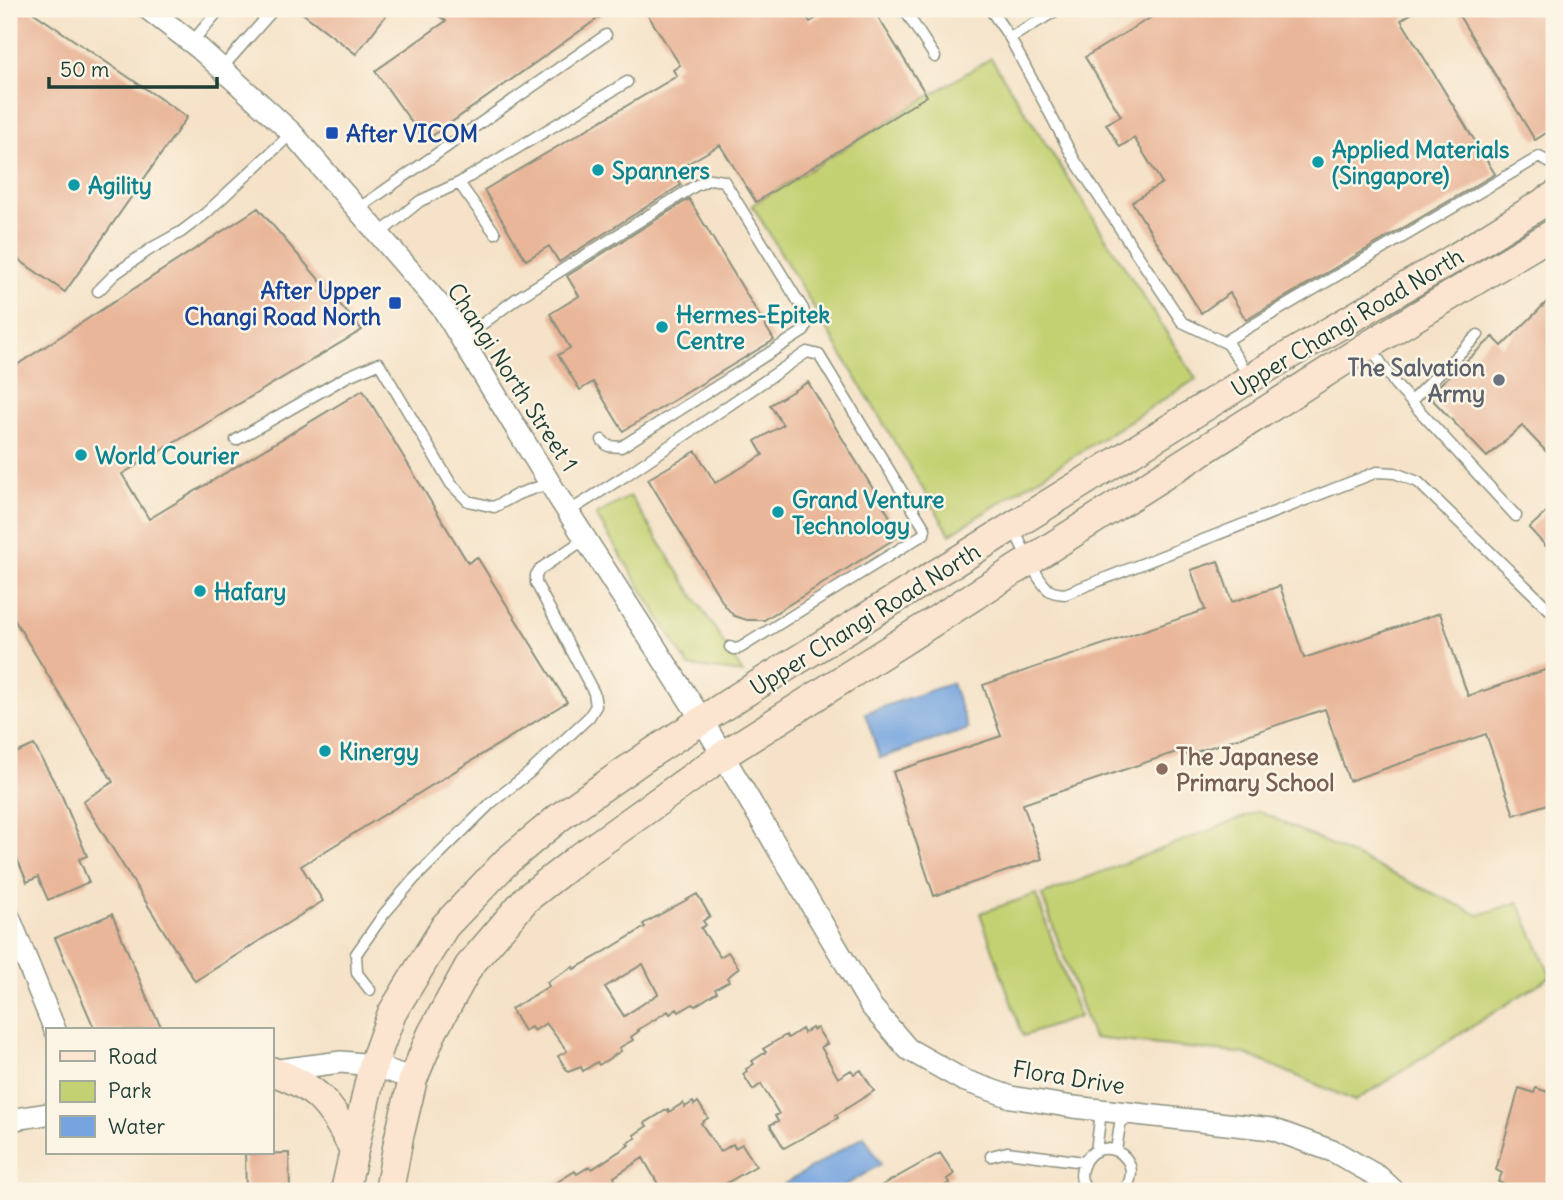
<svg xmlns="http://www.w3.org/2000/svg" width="1563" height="1200" font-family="Delius,sans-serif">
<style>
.green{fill:#c4d173;stroke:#728754;stroke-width:2}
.water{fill:#75a4df;stroke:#4a708a;stroke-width:2}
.building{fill:#e9b699;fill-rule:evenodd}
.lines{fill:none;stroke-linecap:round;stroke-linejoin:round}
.lane-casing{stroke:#8a907e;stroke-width:13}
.street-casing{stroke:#8a907e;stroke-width:24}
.secondary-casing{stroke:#8a907e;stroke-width:31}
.lane{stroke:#fff;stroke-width:10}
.street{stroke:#fff;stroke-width:21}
.secondary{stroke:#fce5d0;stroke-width:28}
.transit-dot{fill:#1a4fb4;stroke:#fcf5e5;stroke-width:2.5}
.culture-dot{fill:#0f9aa8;stroke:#fcf5e5;stroke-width:2.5}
.worship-dot{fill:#6b7280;stroke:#fcf5e5;stroke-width:2.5}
.education-dot{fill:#8d6e63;stroke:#fcf5e5;stroke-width:2.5}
.labels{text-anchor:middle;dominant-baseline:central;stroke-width:5;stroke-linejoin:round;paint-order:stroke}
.transit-label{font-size:23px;font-weight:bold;fill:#164399;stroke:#fcf5e5;text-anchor:start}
.culture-label{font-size:23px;font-weight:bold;fill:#0d838f;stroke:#fcf5e5;text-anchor:start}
.street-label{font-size:23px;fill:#1f3d34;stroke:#fcf5e5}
.worship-label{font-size:23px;font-weight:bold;fill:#5b616d;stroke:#fcf5e5;text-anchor:end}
.education-label{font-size:23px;font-weight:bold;fill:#785e54;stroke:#fcf5e5;text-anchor:start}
</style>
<rect width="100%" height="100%" fill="#fcf5e5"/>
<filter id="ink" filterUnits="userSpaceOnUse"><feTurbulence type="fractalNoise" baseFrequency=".0143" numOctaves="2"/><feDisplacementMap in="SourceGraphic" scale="14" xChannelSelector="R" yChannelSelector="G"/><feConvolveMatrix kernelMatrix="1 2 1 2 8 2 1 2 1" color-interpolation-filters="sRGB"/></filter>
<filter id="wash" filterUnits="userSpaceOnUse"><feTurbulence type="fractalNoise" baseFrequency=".00686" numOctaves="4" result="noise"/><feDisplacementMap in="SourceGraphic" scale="28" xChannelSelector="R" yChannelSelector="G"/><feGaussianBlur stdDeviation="1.57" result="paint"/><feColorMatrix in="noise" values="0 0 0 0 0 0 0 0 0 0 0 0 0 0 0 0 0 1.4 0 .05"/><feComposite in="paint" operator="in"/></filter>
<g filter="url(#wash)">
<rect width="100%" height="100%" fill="#f5e2c8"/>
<path class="green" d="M991 58 1196 379 950 534 752 205Z
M630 496 743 673 689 666 596 515Z
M1259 811 1479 915 1518 902 1551 976 1355 1101 1246 1054 1093 1038 1042 895Z
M1036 894 1079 1017 1023 1036 980 913Z"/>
<path class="water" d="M952 683 968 729 880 758 865 713Z
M864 1136 881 1164 836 1191H773Z"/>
<g id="blocks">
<path class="building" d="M9 9H28L187 117 65 292 9 253Z
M297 9H391L356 54Z
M429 9H611L425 141 375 71 446 21Z
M644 9H802L810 22 832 9H873L927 96 756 202 720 145 673 172 681 185 559 262 549 246 526 260 484 190 677 76 673 70 680 65Z
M1165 9H1419L1401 20 1495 174 1246 320 1230 293 1201 313 1132 202 1162 183 1134 138 1120 147 1106 124 1121 116 1085 57Z
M1455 9H1554V128L1535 140Z
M689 199 774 340 623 431 593 382 580 390 558 355 570 348 550 314 579 296 567 276Z
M258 208 362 330 122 474 149 519 363 390 468 563 477 557 567 702 301 866 323 901 195 981 83 801 113 782 9 611V370Z
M1554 295V460L1522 426 1487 457 1428 395 1493 337 1502 346Z
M808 382 901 535 764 620H747L734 616 725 606 648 479 696 451 715 483 763 455 755 441 783 425 770 405Z
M1554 505V555L1529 528Z
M1218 561 1232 602 1280 586 1304 658 1440 613 1468 696 1554 667V802L1514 815 1486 734 1349 781 1325 709 1187 755 1185 749 1023 804 1042 859 934 896 893 772 1001 736 983 685 1205 610 1191 570Z
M34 745 62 796 87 856 79 859 89 882 48 900 38 877 27 882 9 840V756Z
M697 894 710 916 703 921 706 925 701 928 720 957 728 952 739 968 727 978 729 981 715 989 717 992 695 1006 693 1004 679 1012 677 1009 670 1014 668 1011 638 1030 639 1031 631 1037 633 1040 619 1048 621 1051 599 1065 597 1062 583 1071 581 1067 568 1072 558 1056 567 1051 546 1023 534 1031 531 1027 524 1031 511 1009 549 986 547 982 573 967 574 969 601 954 645 927 643 924ZM643 964 658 994 624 1016 605 987Z
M112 914 151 1007 163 1030H95L55 938Z
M812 1028 813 1030 817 1028 827 1044 821 1047 838 1078 851 1070 854 1074 861 1070 874 1091 836 1115 838 1118 784 1148 770 1125 778 1121 775 1116 779 1114 761 1084 753 1090 743 1074 747 1071 746 1069 754 1064 752 1061 766 1052 763 1049 786 1035 788 1038 802 1029 804 1033Z
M1519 1088 1534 1093 1536 1088 1554 1094V1191H1524L1498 1182 1502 1173 1496 1170Z
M693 1102 694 1105 698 1102 708 1118 701 1123 720 1152 733 1144 735 1148 742 1144 756 1166 713 1191H662L643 1158 614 1177 615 1180 608 1185 612 1191H543L575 1171 577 1174 590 1166 592 1169 629 1145 627 1143 636 1138 634 1135 647 1126 645 1123 668 1109 669 1112 683 1103 685 1107Z
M289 1153 290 1191H246L245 1154Z
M940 1153 954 1174 947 1179 949 1183 937 1191H872Z"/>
</g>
</g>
<g filter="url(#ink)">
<use href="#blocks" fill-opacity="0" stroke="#8a907e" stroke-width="2"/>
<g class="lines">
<g class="lane-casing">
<path id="lane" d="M904 9 935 57
M990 9 1010 38 1074 159 1182 322 1228 344
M1010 38 1059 9
M192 42 220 9
M221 69 274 9
M459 183 627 82
M358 209 606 35
M379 234 420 201 459 183 495 233
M98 291 115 274 152 248 181 232 206 213 292 133
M461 340 516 299 695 186 710 179 724 181 803 309 807 322 804 331 621 447 608 446 602 440
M1369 345 1395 384 1516 516
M1249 376 1228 344 1229 339 1539 157 1554 165
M1411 401 1478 335
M236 440 348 376 379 363 451 484 468 501 494 507 518 494 550 483
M568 512 625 476 807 352 819 355 925 529 924 534 740 648 734 649 730 647
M1013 527C1020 542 1037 581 1049 590 1054 594 1059 593 1065 594L1377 472 1395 473 1418 482 1554 614
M370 990 357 973 356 954 384 914 414 879 491 803 529 773 589 717 596 706 594 693 536 583V575L540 569 585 539
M1095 1110 1100 1120 1096 1151
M1116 1151 1120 1124 1130 1114
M991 1156 1007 1152 1084 1162
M1088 1191C1082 1184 1079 1175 1083 1166 1095 1131 1150 1155 1124 1191"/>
</g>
<g class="street-casing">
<path id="street" d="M148 9 200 49 292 133 443 309 559 498 702 720 871 1006 908 1049 963 1080 1011 1097 1073 1107 1272 1129 1335 1152 1379 1177 1394 1191
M9 917 55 1030
M271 1071 341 1062 373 1065 413 1079
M9 1120 47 1114"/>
</g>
<g class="secondary-casing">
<path id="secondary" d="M271 1071C319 1087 330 1105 353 1148
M345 1191 373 1065 392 1013 445 926 507 861 561 816 650 754 741 695 1272 365 1458 256 1554 196
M389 1191 399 1137 413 1079 432 1033 469 966 526 899 576 860 722 756 1369 345 1554 233"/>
</g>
<use href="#lane" class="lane"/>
<use href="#street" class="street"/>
<use href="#secondary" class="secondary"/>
</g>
</g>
<g class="transit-dot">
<rect x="325" y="126" width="14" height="14" rx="3.5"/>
<rect x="388" y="296" width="14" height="14" rx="3.5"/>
</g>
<g class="culture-dot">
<circle cx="1318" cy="162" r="7"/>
<circle cx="598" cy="170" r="7"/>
<circle cx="74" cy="185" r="7"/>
<circle cx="662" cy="327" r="7"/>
<circle cx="81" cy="455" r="7"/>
<circle cx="778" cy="512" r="7"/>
<circle cx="200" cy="591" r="7"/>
<circle cx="325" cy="751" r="7"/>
</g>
<circle class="worship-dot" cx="1499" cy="380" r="7"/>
<circle class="education-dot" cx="1162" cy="769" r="7"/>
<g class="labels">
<g class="transit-label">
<text x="346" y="133">After VICOM</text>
<text x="381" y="290" text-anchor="end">After Upper<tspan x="381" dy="26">Changi Road North</tspan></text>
</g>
<g class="culture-label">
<text x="1332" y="149">Applied Materials<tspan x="1332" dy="26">(Singapore)</tspan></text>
<text x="612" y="170">Spanners</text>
<text x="88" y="185">Agility</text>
<text x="676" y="314">Hermes-Epitek<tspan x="676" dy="26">Centre</tspan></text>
<text x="95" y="455">World Courier</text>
<text x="792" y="499">Grand Venture<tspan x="792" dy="26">Technology</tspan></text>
<text x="214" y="591">Hafary</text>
<text x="339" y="751">Kinergy</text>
</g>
<g class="street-label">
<text transform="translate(1347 322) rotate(-31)">Upper Changi Road North</text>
<text transform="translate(513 377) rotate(57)">Changi North Street 1</text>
<text transform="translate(865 619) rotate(-32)">Upper Changi Road North</text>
<text transform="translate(1069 1077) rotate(9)">Flora Drive</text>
</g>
<g class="worship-label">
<text x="1485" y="367">The Salvation<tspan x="1485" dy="26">Army</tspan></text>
</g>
<g class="education-label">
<text x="1176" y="756">The Japanese<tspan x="1176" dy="26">Primary School</tspan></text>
</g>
</g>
<rect width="1563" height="1200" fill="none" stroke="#fcf5e5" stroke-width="35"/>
<rect x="46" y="1028" width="228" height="126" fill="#fcf5e5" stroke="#a4ab9e" stroke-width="2"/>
<rect x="60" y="1051" width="35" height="10" fill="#fce5d0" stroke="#a4ab9e" stroke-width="2"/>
<text x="108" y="1064" font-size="21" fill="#1f3d34">Road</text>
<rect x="60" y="1081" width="35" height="21" fill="#c4d173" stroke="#a4ab9e" stroke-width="2"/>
<text x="108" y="1098" font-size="21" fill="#1f3d34">Park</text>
<rect x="60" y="1116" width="35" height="21" fill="#75a4df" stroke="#a4ab9e" stroke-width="2"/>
<text x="108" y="1134" font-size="21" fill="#1f3d34">Water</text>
<path d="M49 77v10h168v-10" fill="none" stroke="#1f3d34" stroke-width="3.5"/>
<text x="60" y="77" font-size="21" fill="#1f3d34" stroke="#fcf5e5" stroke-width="5" paint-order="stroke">50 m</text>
</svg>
